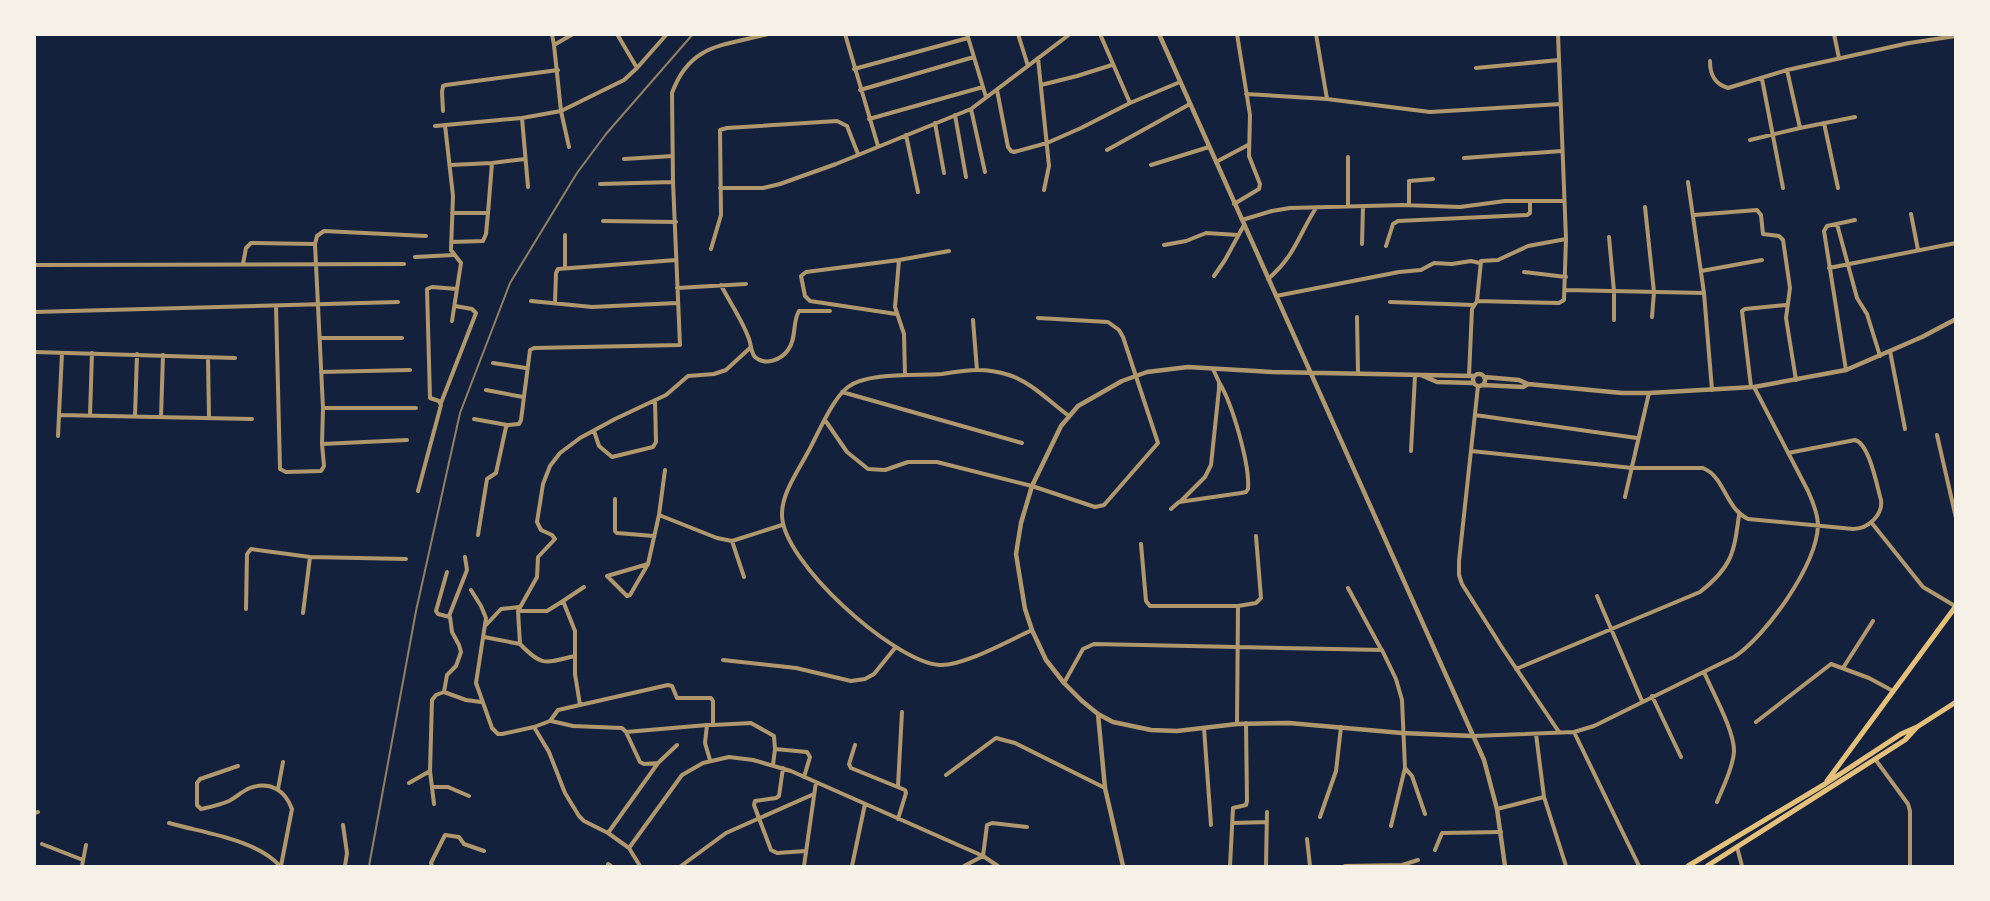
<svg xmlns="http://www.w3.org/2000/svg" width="1990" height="901" font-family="Roboto,sans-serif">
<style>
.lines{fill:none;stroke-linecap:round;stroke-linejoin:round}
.minor{stroke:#b1986c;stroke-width:4}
.tertiary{stroke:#b1986c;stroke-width:4.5}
.secondary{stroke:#e5c07b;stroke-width:5}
.rail{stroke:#918062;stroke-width:2}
</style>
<rect width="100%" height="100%" fill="#14213d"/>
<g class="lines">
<path class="minor" d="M552 34 554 45
M845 34 878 146
M967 34 986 97
M1018 34 1028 66
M1100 34 1130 103
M1316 34 1327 99
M1834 34 1839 58
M1038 58 1049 166 1044 190
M1710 61C1710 74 1714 84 1728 88L1787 70 1909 43 1956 36
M637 68 667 34
M1476 68 1559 60
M854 69 968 38
M1787 70 1800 128
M1762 79 1783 188
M1041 85 1077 76 1112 65
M860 90 974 57
M997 90 1008 147 1011 151 1014 152 1047 143 1081 128 1130 103 1180 82
M1246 94 1327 99 1430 112 1561 104
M971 109 985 172
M443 111 442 92 443 86 446 85 558 70
M955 115 966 177
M522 118 528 187
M869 119 983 87
M935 123 944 173
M1824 123 1838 188
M445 125 453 196 451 250 461 263 452 321
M435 126 522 118 561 111 624 80 637 68 617 34
M906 135 918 192
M1750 140 1800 128 1855 117
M569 147 561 111 554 45 573 34
M1107 150 1190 104
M1464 158 1562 151
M624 159 673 156
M1216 162 1248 145
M450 165 492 163
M1151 165 1209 147
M1688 182 1704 293 1712 390
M600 184 673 182
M720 188H763L780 184 836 164 971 109 1070 34
M1234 204 1259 189 1260 184 1249 156 1250 115 1237 34
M1409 205V181L1433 179
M1348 206V157
M1645 207 1654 292 1652 317
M452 213H488L492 163 525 159
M1911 214 1918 250
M1694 215 1757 210 1761 215 1763 234 1779 236 1783 240 1790 288 1786 318 1796 380
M1242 220 1272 211 1290 208 1403 205 1460 207 1505 201H1563
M603 221 676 222
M1837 224 1857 298 1867 314 1880 356
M565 235V268
M1609 237 1614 291V320
M451 242 483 241 486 234 488 213
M1362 244 1363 206
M1164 245 1186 241 1206 233 1238 235
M1386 246 1393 224 1398 221 1527 215 1530 213V201
M711 249 721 215 720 130 727 128 837 121 847 126 858 154
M415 257 453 255
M243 264 246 248 251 243 315 244 317 236 324 231 426 236
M34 265 404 264
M1829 268 1956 243
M1701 271 1762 260
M1524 272 1566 277
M1214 276 1225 260 1244 225
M1268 279C1295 256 1298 236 1316 208
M721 285C730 303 743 321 749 339 751 344 751 353 755 357 765 366 781 360 788 350 797 338 792 322 799 311H830
M677 288 746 284
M1565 290 1704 293
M1276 296 1399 272 1421 270 1434 263 1452 264 1471 261 1480 263
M531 301 592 307 677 303
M1477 301 1481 261 1498 260 1528 246 1566 239
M1390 302 1473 305
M555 303 556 273 558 269 676 260
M276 306 280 469 286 472 321 471 324 466 322 444 323 408 315 244
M34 312 398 302
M896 314 810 301 805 296 801 276 806 272 899 260
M1357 317 1358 373
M973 320 977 370
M320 338H402
M1890 351 1905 429
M34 352 235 358
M208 357 209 418
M493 363 526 368
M1846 370 1824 231 1827 226 1855 220
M321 372 410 370
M905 375 904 334 895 307 899 260 949 251
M1469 376 1472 309 1477 301 1559 303 1564 300 1566 239 1558 34
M1478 386 1459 561V575L1462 584 1503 649 1559 732
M1751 387 1742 311 1745 309 1786 305
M486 390 523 397
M842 392 1022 443
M441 403 476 313 472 309 455 306
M323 408H416
M59 415 252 419
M90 415 92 353
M1475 415 1637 438
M135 416 137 354
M161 417 163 355
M474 419 507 425
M825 420 847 452 868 469 885 470 908 462H937L1032 486 1095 507 1104 505 1158 443 1123 337 1119 330 1108 322 1038 318
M594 431 599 446 612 457 653 447 656 442 655 400
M1937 435 1956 518
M58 436 62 353
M322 444 407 440
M1411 451 1415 376
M1471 451 1632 468H1703C1725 477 1725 508 1748 519L1853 529C1868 529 1883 515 1881 500 1877 486 1869 443 1855 440L1788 453
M418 491 441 405 439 401 430 398 427 289 432 287 457 289
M1625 497 1649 393
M615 499V531L617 533 654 536
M1180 502 1205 477 1211 465 1219 389V382L1213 369
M1171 509 1179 502 1241 493 1246 492 1248 489C1250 464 1232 403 1219 382
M659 515 665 470
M1871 522 1923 587 1955 606
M478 535 487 479 496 473 506 427 508 425 519 424 521 420 530 350 534 348 680 345 673 182 672 93C690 43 724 46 768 34
M732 541 744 577
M1141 544 1146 601 1150 606H1238L1256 603 1261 598 1256 536
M648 564 607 576 627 596 630 595 648 564 659 515 717 538 732 541 782 525
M447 572 436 611 438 614 450 617 452 632 459 645 461 652 456 666 447 675 444 692 466 700 481 702
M1348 588 1381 649
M471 590 481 606 486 618 476 683 492 728 498 734H502L534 727 549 752 565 793 579 816 584 821 608 833 629 848 682 775 703 763 729 757 753 760 791 771 983 856 998 866
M1597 596 1642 701
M563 601 584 587
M246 609 247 554 251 549 310 557 406 559
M518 611H547L563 601 575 631V674L580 705 558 710 550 721 534 727
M303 613 310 557
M449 616 467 570 465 557
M486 625 501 609 519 607
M1032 630C1010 640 962 667 939 665 893 661 781 561 782 514 782 493 798 471 808 452 818 434 832 399 848 387 868 372 917 376 942 374 954 372 966 370 978 370 988 370 999 372 1009 375 1031 382 1050 402 1069 416
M484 637 520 644 518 611 537 577 538 557 555 539 552 535 541 530 537 522 543 484 550 466 560 453 580 438 615 419 666 395 688 376 714 374 726 370 751 347
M520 644C542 667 545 663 575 656
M723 660 796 668 851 681 865 679 874 674 895 648
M1843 668 1873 621
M1516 669 1700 592C1732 567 1734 553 1739 515
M1704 672C1712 691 1735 732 1734 752 1733 768 1723 787 1717 802
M1064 683 1083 649 1094 644 1382 650 1396 679 1402 700 1405 768 1391 826
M1652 696 1681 757
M580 705 668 685 672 686 677 698H711L713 701V725H707L705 743 710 760
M551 721 573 726 622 728 626 732 640 762 644 764 658 763
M1756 722 1831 664 1869 678 1893 691
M1237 724 1238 606
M713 725 751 723 774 736 775 749
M1204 728 1211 825
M626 732 707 725
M1574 732 1639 866
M1536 734 1544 797
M1473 736 1574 732 1594 726 1734 657C1766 636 1816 566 1818 526 1818 514 1813 502 1808 491L1754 387
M855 745 849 764 851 768 905 790 906 793 898 819
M1875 759 1908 804 1910 811V866
M773 765 775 749 807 752 810 757 804 777
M238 766 200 779 197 783V805L201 809C210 807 220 805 229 801 237 797 242 791 250 788 270 781 285 790 292 809L281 866
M783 768 779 796 776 798 755 801 754 805 771 850 777 853 806 851
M1405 768 1412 776 1425 814
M430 771 434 804
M946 775 996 738 1015 743 1105 788
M409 783 430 771 432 700 436 695 444 692
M898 786 902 712
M432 787H448L469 796
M278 789 283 762
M1497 809 1544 797 1566 866
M34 813 38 812
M1320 817 1336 771 1341 727
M169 823C203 833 256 839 280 866
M1233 823 1267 822
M343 825 347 853 345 866
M608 833 658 763 677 745
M1307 839 1310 866
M42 844 83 860
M1737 847 1742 866
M629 848 640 866
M1435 850 1442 833 1501 832
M608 864 611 866
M82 866 86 845
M432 866 431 863 445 835 459 837 464 844 484 851
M681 866 726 833 814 794
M804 866 816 782
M852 866 865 804
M964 866 983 856 987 825 992 823 1027 827
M1230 866 1233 808 1246 805 1247 801 1246 723
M1266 866 1267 812
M1345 866 1402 865 1418 860"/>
<path class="tertiary" d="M1159 34 1484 760 1497 809 1505 866
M1473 380a6 6 0 1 1 12 0a6 6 0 1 1-12 0Z
M1421 375 1437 382 1474 383
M1484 377 1519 380 1528 384
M1482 385 1523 387 1528 384 1622 393H1649L1754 387 1846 370 1922 337 1956 319
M1098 714 1105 788 1123 866
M1473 736 1402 733 1289 723 1237 724 1177 731 1151 730 1113 722 1098 714 1082 701 1064 683 1046 660 1032 630 1025 609 1016 554 1021 523 1032 486 1061 426 1078 406 1122 381 1147 372 1188 367 1272 372 1474 376"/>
<path class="secondary" d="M1827 781 1956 606
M1688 866 1825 784 1901 734 1917 727 1956 702
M1707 866 1905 740 1916 728"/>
<path class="rail" d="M369 866 416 611 460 413 510 283 577 173 606 134 693 34"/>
</g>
<rect width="1990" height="901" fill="none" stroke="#f6f1e7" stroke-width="72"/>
</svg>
